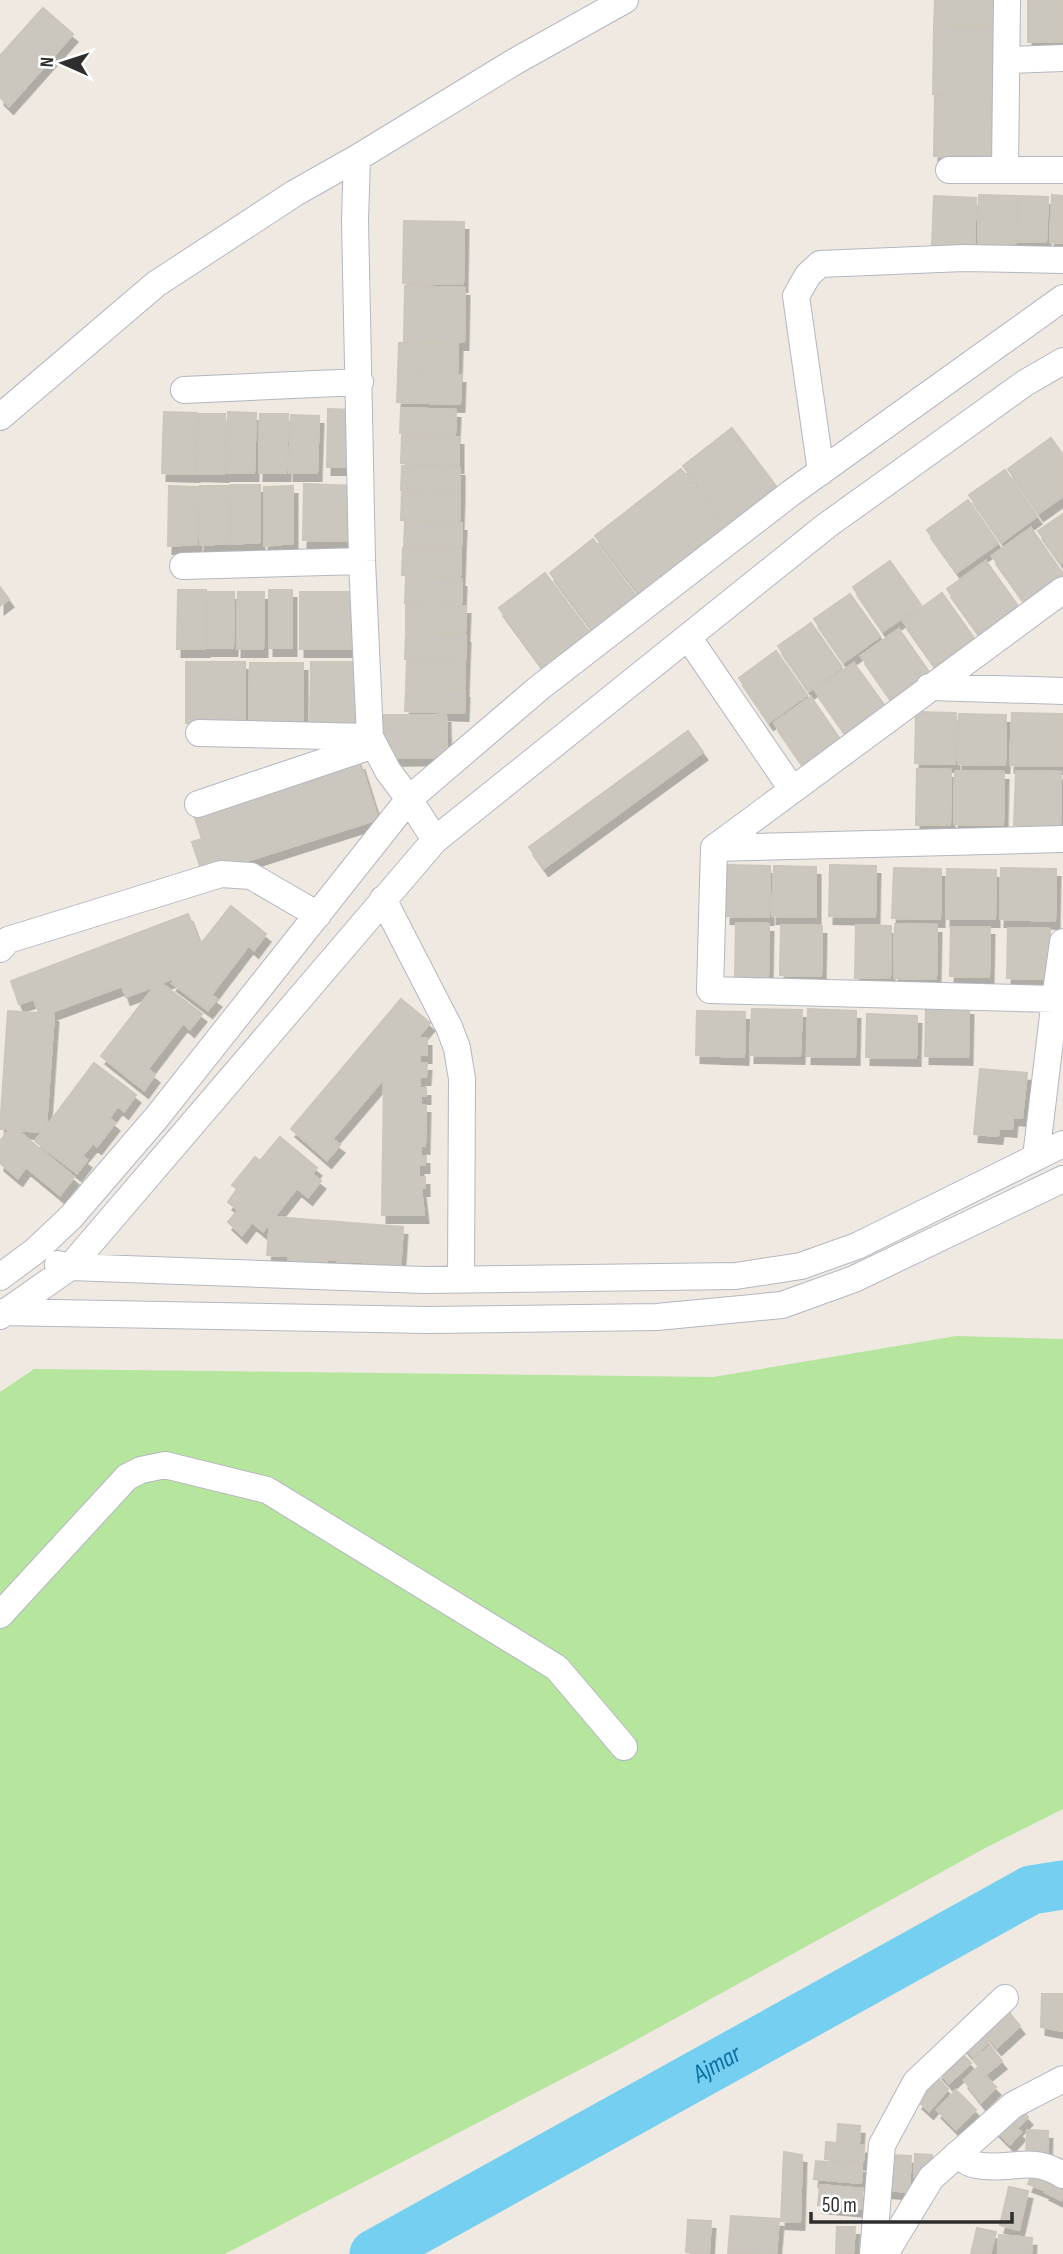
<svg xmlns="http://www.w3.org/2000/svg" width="1063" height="2254" font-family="'Sofia Sans Condensed',sans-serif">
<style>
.green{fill:#b6e59e}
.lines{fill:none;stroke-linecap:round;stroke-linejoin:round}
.river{stroke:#75cff0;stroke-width:49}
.building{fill:#cbc7bf;stroke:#cbc5ba;stroke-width:2;filter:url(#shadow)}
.minor-casing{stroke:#b4b7c1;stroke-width:28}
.minor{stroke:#fff;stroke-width:26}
.labels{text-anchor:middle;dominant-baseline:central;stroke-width:5;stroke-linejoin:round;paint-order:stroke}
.water-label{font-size:26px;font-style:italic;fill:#0d6fa3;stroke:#fff}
</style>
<defs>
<filter id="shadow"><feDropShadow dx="4.5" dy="8" stdDeviation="0" flood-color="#0004"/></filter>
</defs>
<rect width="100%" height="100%" fill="#efe9e1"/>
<path class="green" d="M956 1336 1063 1339V1809L989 1846 616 2051 225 2254H0V1392L34 1369 713 1377Z"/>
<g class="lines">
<path class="river" id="s1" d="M374 2254 1031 1890 1063 1885"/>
</g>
<path class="building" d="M935 0H995V25H934Z
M1028 0H1063V42H1028Z
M43 8 73 34 9 106 0 97V56Z
M934 26 995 27 994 95 933 94Z
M935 95 996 96 995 157 934 156Z
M979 195 1017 196 1016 243 978 244Z
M1052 195 1063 196V243L1050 242Z
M934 196 976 198 974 247 932 246Z
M1019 196 1048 197 1046 242H1018Z
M404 221 464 222 463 284 403 283Z
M405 286 465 288 464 342H404Z
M399 343 458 344 457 375 398 373Z
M398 374 461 375 460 404 397 402Z
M401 408 456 410 455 435 400 433Z
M328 409 354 410 353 467H327Z
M164 412 197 413 195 474 162 473Z
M228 412 256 413 254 473H226Z
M199 414H225L224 474 197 473Z
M260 414H288L286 473H259Z
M291 415 319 416 317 473H289Z
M732 428 779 490 729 527 683 466Z
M402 435 459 437V465L401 463Z
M1051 438 1063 455V496L1039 513 1008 469Z
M402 466 460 468V492L401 490Z
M681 469 726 527 640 594 595 536Z
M1005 470 1037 516 1002 542 969 495Z
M304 484 359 486 358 541 303 540Z
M231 485H260V542L231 544Z
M169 486 198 487 197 544 168 546Z
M200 486H230L229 543 200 545Z
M293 486V543L264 546V487Z
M402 491 460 493 459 522 401 520Z
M968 500 998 543 957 572 927 530Z
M1063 514V561L1061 563 1038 531Z
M405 522 462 523 461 548 404 546Z
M1031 528 1063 574 1024 601 992 556Z
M593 539 637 597 593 630 550 573Z
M403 548 461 550 460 577 402 575Z
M890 561 921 605 883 631 853 587Z
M986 561 1018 606 979 634 947 589Z
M545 573 593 637 546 672 499 608Z
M406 577 462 579 461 605 405 603Z
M0 587 9 599 0 606Z
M178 590H206L205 649H177Z
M269 590H292V648H269Z
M208 592H234L233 648H207Z
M238 592H264L263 649H237Z
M300 592H362V649H300Z
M942 593 974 638 935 666 903 621Z
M850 594 880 636 844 662 814 619Z
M406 604 466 606 465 633 406 631Z
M811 623 842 667 809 691 778 646Z
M899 629 929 672 891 699 861 656Z
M406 633 466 635 465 661 405 659Z
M776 651 807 695 769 722 739 678Z
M407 661 465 662 464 689 406 687Z
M186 662H245V723H186Z
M311 662H362V724H310Z
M250 663H303V724L249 723Z
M854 663 885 706 846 734 815 690Z
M406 689 465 690 464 713 405 711Z
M811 697 842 742 805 768 774 723Z
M916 712 956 713 955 764 915 763Z
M1012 713 1063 714V766L1010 765Z
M959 714 1006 715 1005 765 958 764Z
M383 715H446L447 757 384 758Z
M688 731 703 752 544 868 529 847Z
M360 762 378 819 203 875 192 842 202 839 194 815Z
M917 769 951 770 950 825H916Z
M955 771 1004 772 1003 825 954 824Z
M1016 771 1061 772 1060 826 1014 825Z
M727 865 770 866 769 917 726 916Z
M830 865 876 866 875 917 829 916Z
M774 866 816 867V917L772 916Z
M894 868 941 869 940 919 892 918Z
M1001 868 1056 869 1055 921 1000 919Z
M947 869 996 870 995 919H946Z
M231 906 266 934 254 950 249 945 211 995 217 999 208 1010 172 983 176 977 161 983 202 1014 190 1029 183 1023 148 1069 155 1075 144 1090 101 1056 155 986 126 997 122 986 46 1014H54L46 1127 94 1063 136 1095 124 1111 118 1106 109 1118 115 1123 97 1146 93 1143 82 1156 87 1160 77 1173 35 1141 42 1132 17 1130 74 1177 60 1195 26 1167 18 1178 0 1163V1141L10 1129H0L8 1011 39 1013 34 999 19 1004 11 981 188 914 200 945Z
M736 923 769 924 768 978 735 977Z
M895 924 937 925 936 979 894 978Z
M781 925 822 926 821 976 780 975Z
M856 925 891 926 890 978H855Z
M951 927H990L989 977 950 976Z
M1008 928 1050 929 1049 979 1007 978Z
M401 999 430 1023 417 1038H427V1055H420V1063H427L426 1077H420V1088H426V1096H421V1105H426L425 1146 421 1145V1156H425V1165H419V1177H425V1188H421L424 1215H382L384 1078 332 1139 340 1145 327 1160 291 1129Z
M926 1006 969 1007 968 1057 925 1056Z
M752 1009 802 1010 800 1056 750 1055Z
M808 1009 856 1011 855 1057 807 1056Z
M697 1011 745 1012 744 1057 696 1055Z
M867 1014 917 1016 916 1058 866 1057Z
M980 1069 1027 1073 1022 1118 1013 1117 1012 1129 999 1128 998 1136 974 1134Z
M280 1137 317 1168 312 1174 321 1181 308 1197 297 1188 274 1217 403 1227 400 1270 384 1268V1264L374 1263V1268L363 1267 364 1262 348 1261 347 1265H337V1260H327L326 1268 288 1265 289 1256 267 1255 270 1222 263 1231 252 1222 242 1235 228 1222 238 1210 228 1202 237 1189 232 1185 255 1157 260 1161Z
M1042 1994H1063V2031L1041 2027Z
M1003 2005 1020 2026 997 2047 979 2025Z
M979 2030 989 2042 973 2057 962 2044Z
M990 2046 1002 2061 986 2074 974 2060Z
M959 2051 971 2063 949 2083 938 2071Z
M977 2068 996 2087 981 2102 964 2080Z
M938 2079 948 2089 929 2111 918 2101Z
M956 2090 976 2110 956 2129 937 2110Z
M1017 2105 1028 2117 1018 2127 1006 2115Z
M1005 2118 1021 2132 1010 2144 995 2129Z
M838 2124 860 2126 859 2143 837 2142Z
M1027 2130 1048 2131 1047 2157 1026 2156Z
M826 2142 864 2146 863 2162 825 2159Z
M784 2152 802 2155 800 2222 781 2221Z
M915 2154 932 2155 931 2178 914 2177Z
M889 2155 911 2156 909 2192 887 2190Z
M816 2161 862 2165 861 2183 814 2179Z
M1033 2172 1049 2179 1044 2190 1028 2184Z
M1051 2179 1063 2185 1061 2200 1045 2192Z
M820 2185 863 2189 861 2209 818 2205Z
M1009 2187 1028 2191 1019 2230 1000 2225Z
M731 2216 779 2219 776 2254 728 2253Z
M688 2220 711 2221 709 2253 686 2252Z
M837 2227H855L853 2254H836Z
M977 2228 996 2232 990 2254H971Z
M999 2235 1032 2238 1031 2254H998Z"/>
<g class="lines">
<g class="minor-casing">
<path id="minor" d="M1007 60 1063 58
M357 158 355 220 362 561 370 737 388 771 409 799 435 840
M949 170H1063
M1005 170 1007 0
M184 390 360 382
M0 417 156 284 295 193 357 158 514 62 625 0
M821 472 796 296 808 275 820 264 964 258 1063 260
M183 566 362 561
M1063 590 714 848 710 990 1055 999 1063 942
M688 637 792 789
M929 687 1063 691
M199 733 370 737
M198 804 374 745
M714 848 1063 839
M383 899 449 1027 457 1048 462 1079 461 1279
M0 949 8 940 221 874 251 876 318 915
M1036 1157 1055 999
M58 1264 70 1267 424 1280 736 1276 801 1266 857 1246 1063 1144
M0 1277 35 1251 71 1217 157 1117 409 799 539 688 791 493 1063 298
M1 1312 428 1320 657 1317 782 1305 854 1279 1063 1179
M0 1316 70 1267 435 840 826 526 1025 383 1063 361
M0 1615 127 1477 141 1470 165 1465 267 1490 541 1658 557 1668 624 1747
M956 2155C963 2159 969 2164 976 2165 1012 2172 1028 2154 1063 2175
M873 2254 882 2145 916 2082 1005 1998
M885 2254 931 2178 1013 2105 1063 2079"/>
</g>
<use href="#minor" class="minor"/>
</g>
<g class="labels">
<g class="water-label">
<text stroke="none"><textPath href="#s1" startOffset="392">Ajmar</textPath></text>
</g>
</g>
<g transform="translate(63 63) rotate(273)" stroke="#ffffff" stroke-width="5" paint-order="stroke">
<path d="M0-5L12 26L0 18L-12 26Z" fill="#2e2e2e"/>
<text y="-10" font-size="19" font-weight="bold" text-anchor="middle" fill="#2e2e2e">N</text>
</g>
<path d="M811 2212v10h201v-10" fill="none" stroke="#2e2e2e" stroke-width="3.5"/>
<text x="822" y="2212" font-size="21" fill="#2e2e2e" stroke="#ffffff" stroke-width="5" paint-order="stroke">50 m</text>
</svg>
